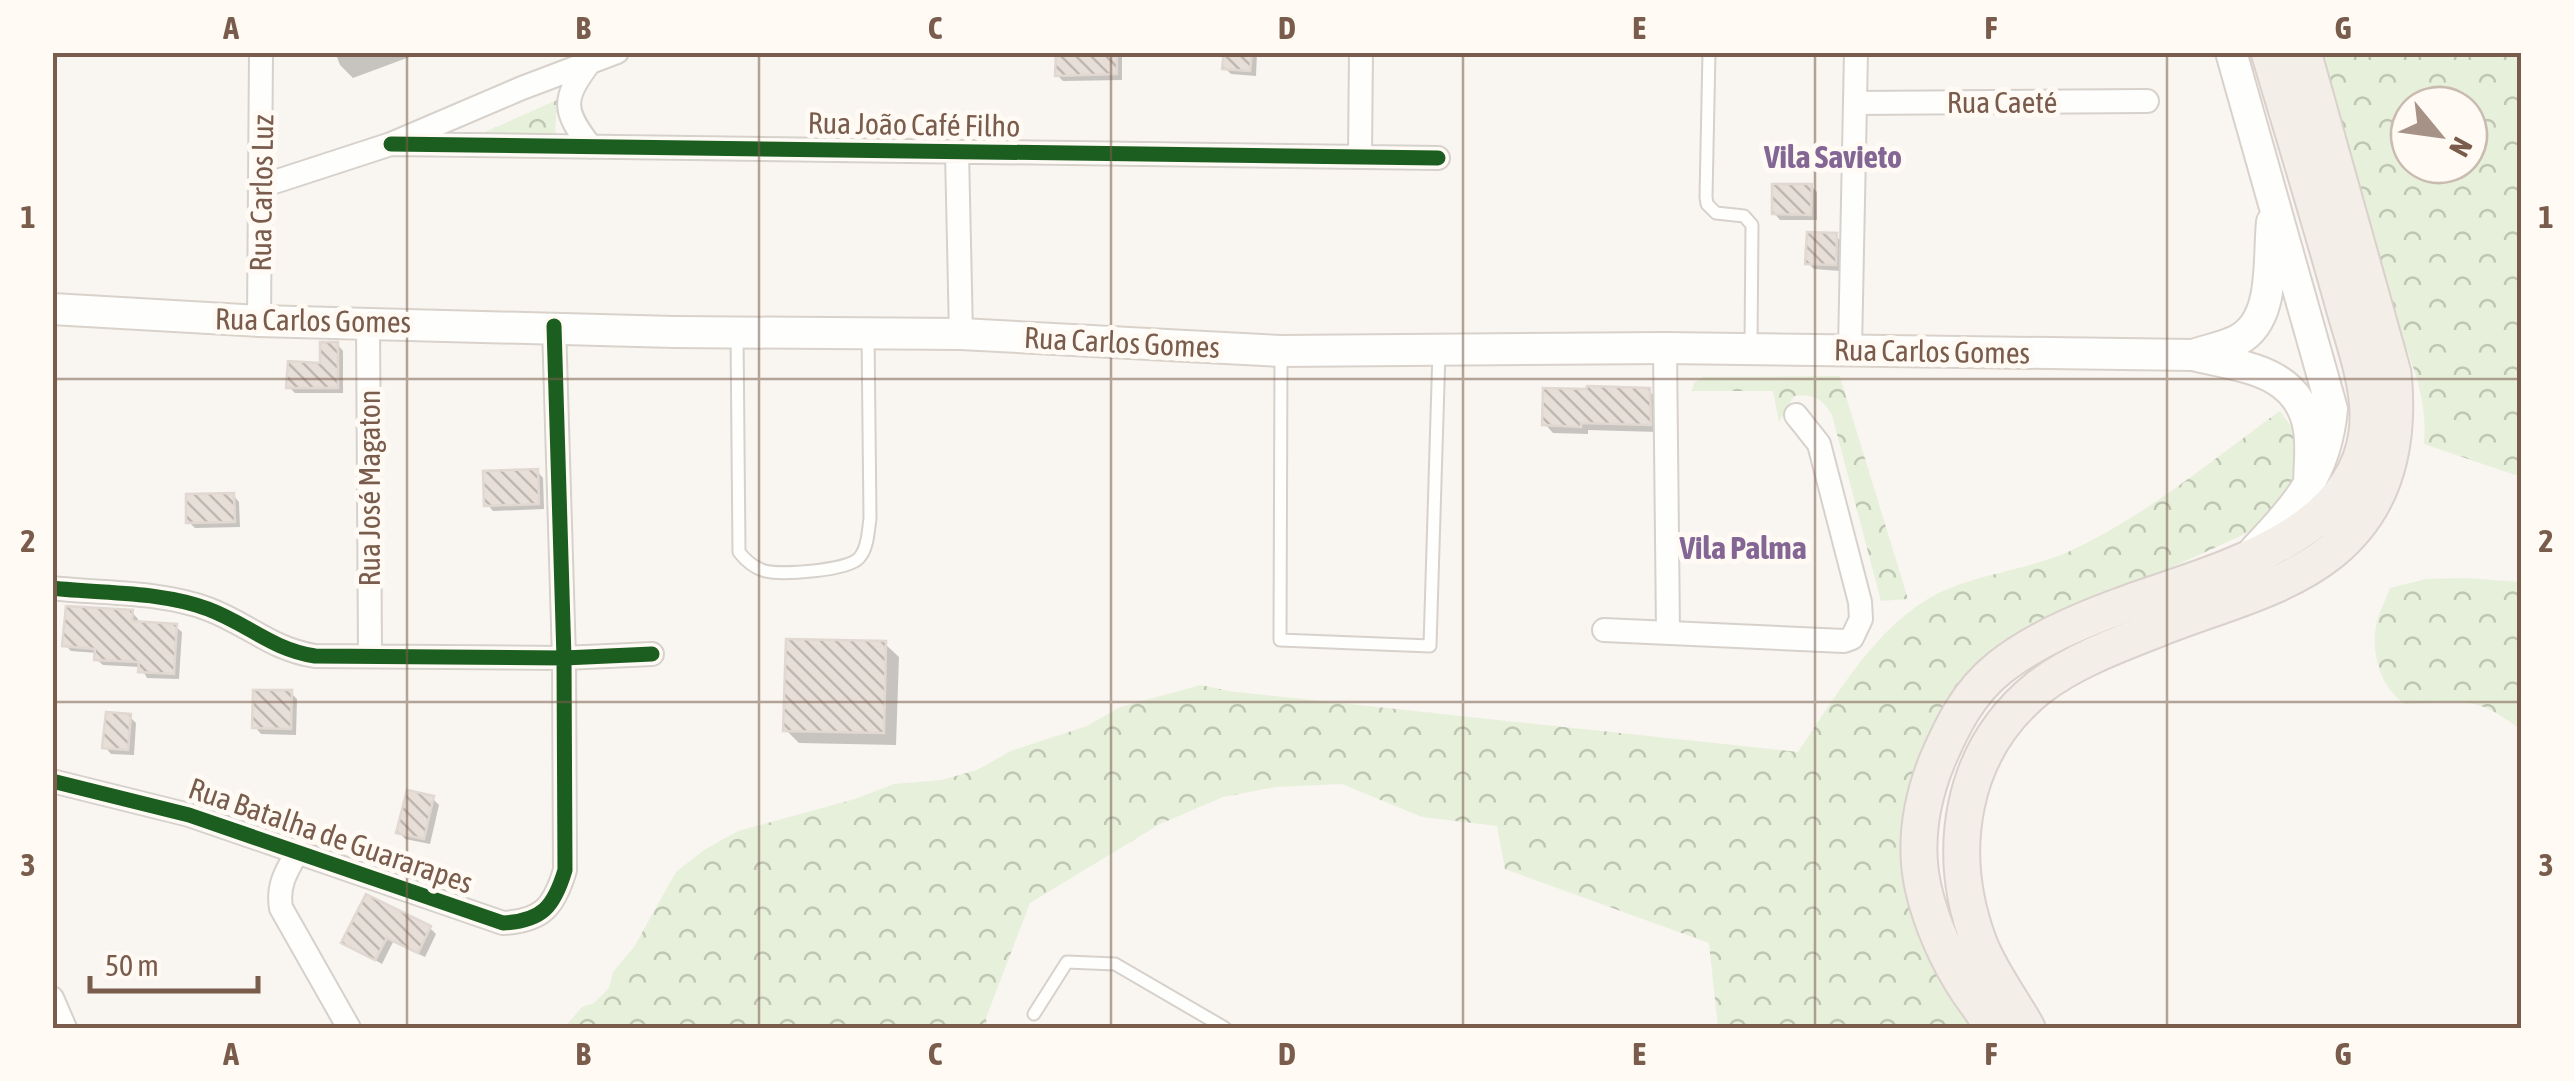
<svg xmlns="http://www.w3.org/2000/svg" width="2574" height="1081" font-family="'Asap Condensed',sans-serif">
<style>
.forest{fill:url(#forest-crowns);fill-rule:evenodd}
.shadow{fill:#0003}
.building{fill:url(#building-back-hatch);stroke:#e2d8d2;stroke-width:2.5}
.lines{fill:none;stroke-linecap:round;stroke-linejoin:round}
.service-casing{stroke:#d7d1cb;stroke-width:15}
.minor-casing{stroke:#d7d1cb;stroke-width:26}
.secondary-casing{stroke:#d9d2cb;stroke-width:34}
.primary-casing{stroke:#dad1cc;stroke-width:39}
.service{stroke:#fefefd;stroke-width:11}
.minor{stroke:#fefefd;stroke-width:22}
.secondary{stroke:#fefefd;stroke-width:30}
.primary{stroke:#f3eee8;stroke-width:35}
.cycleway-casing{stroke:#fffaf3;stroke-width:21}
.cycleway{stroke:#1b5e20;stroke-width:15}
.grid{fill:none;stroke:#7a5c4d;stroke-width:2.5;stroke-opacity:0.55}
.labels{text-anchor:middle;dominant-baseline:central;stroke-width:10;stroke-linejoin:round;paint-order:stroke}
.street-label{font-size:30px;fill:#7a5c4d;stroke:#fffaf3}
.neighbourhood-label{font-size:32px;font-weight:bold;fill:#846695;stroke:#fffaf3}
.neatline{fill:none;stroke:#7a5c4d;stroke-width:4}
.grid-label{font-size:32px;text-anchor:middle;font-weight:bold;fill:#7a5c4d}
</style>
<defs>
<pattern id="forest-crowns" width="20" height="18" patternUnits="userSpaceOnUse" patternTransform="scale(2.5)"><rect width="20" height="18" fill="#e7f0db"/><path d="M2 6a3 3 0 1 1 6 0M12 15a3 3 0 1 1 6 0" fill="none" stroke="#c0c6b4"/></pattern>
<pattern id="building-back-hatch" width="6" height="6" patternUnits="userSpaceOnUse" patternTransform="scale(2.5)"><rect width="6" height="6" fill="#e6ded7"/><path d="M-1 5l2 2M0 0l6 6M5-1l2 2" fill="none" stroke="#bfb7b1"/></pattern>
</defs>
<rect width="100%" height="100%" fill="#f9f5f0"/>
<path class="forest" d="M2284 53H2521V477L2424 444C2430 379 2394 327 2371 269 2342 197 2313 125 2284 53ZM2409 105H2469V165H2409Z
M557 100 555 138 474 137Z
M1840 376V377L1908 599 1881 601 1832 415C1822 398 1813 394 1794 396L1779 422 1773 391H1692L1694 383 1703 377Z
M2280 411 2292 428 2299 449 2298 472 2279 513 2245 534 1998 646 1960 690 1911 798 1901 871 1915 923 1976 1028H1718L1709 943 1505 869 1497 826 1422 817 1342 784 1275 787 1223 797 1160 824 1030 903 986 1018 987 1028H564L582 1007 594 1003 609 988 613 972 634 947 676 872 704 850 738 831 855 799 894 784 942 780 977 770 1011 751 1087 726 1120 707 1201 685 1228 691 1798 752C1836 697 1876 624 1939 593 1979 573 2029 570 2070 551 2146 516 2212 460 2280 411Z
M2465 578 2521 582V730C2474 694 2462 702 2406 704 2381 690 2371 653 2376 626 2378 614 2386 600 2390 588L2426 579Z"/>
<path class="shadow" d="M335 52H423L353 78 340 65Z
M1058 52H1120L1122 55V80L1063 81 1057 75Z
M1226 52H1257L1256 76 1231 74 1225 68Z
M1811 186 1817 192V220H1780L1774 213Z
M1836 236 1842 242 1841 271 1814 269 1808 263Z
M337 344 343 351V393H295L289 387 322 365Z
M1649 391 1658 399V432L1588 430V434L1553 433 1545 424Z
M537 471 543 478 544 509 493 511 487 504Z
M233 495 239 502 240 527 195 528 189 522Z
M132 612 138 619V624L175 626 182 632 179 679 147 678 141 667 103 665 96 659 97 653 71 651 65 645Z
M885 644 899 657 896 745 799 743 786 730Z
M291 693 297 699 296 735 261 734 255 727Z
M130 717 136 723 134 755 111 754 105 747Z
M433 799 439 805 430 844 405 839 399 832Z
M430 928 436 934 425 957 393 942 382 964 344 942Z"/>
<path class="building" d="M1056 52H1117V74L1055 76Z
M1224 52H1252L1250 71 1222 69Z
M1772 184H1812L1811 215 1772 214Z
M1807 232 1837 233 1836 265 1805 264Z
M320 342H338V388H286L288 361 320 363Z
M1587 386 1650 388 1651 425 1581 423V427L1542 425 1543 388 1586 389Z
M538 469 539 504 484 506 483 471Z
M234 493 235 522 186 523V494Z
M66 606 133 610 132 621 177 624 174 674 138 672 139 662 94 660 95 649 62 646Z
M786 639 886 641 884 733 783 731Z
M253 690H292L291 729 252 728Z
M106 712 131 714 128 750 102 748Z
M407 790 434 796 424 839 396 833Z
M366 894 431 926 418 953 387 938 375 960 341 943Z"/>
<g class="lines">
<g class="service-casing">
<path id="service" d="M1709 52 1706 197 1707 204 1716 213 1744 216 1752 225 1751 345
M737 333 739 552C746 561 754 568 765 571 782 575 847 571 859 558 868 548 868 531 870 519L868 333
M1281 355 1280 640 1430 646 1439 351
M1034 1014 1067 962 1115 964 1225 1028"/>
</g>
<g class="minor-casing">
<path id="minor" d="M590 62C562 99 562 110 591 147
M1856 103 2147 101
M391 144 1438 158
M957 152 961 334
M1360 156 1361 52
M262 186 391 144 522 88 617 52
M259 321 261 52
M368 322 370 654
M1665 348 1668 632
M1850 349 1856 52
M52 588C103 594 161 591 208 609 248 624 271 649 315 656L564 658 652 654
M1604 630 1844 641 1852 638 1861 619 1860 602 1819 444 1796 415
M52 781 189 815 503 923C542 921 554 907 565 870L564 658 554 326
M298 851C287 870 277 885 281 908L349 1028
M52 998 65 1028"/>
</g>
<g class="secondary-casing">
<path id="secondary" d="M2231 52 2332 409C2326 474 2297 505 2254 551
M52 309 259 321 674 332 961 334 1281 351 1665 348 2193 355C2241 367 2300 369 2309 430 2312 448 2309 468 2309 486
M2193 355C2207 350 2225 347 2238 340 2276 320 2268 260 2272 222"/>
</g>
<g class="primary-casing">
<path id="primary" d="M1993 1028C1986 1015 1977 1004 1968 991 1948 961 1931 923 1923 887 1914 845 1921 801 1937 761 1952 726 1968 693 1999 668 2035 640 2077 622 2120 606 2205 574 2353 542 2367 433 2373 390 2353 341 2342 300 2319 217 2294 135 2269 52
M2027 1028C2012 1001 1990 972 1979 943 1945 852 1960 751 2038 688 2073 661 2119 644 2160 628 2217 605 2284 590 2332 551 2388 505 2400 441 2393 373L2303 52"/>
</g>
<use href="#service" class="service"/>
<use href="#minor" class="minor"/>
<use href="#secondary" class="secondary"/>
<use href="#primary" class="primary"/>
<g class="cycleway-casing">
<path id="cycleway" d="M391 144 1438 158
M52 588C103 594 161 591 208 609 248 624 271 649 315 656L564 658 652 654
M52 781 189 815 503 923C542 921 554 907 565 870L564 658 554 326"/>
</g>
<use href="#cycleway" class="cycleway"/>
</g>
<path class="grid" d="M407 52V1028M759 52V1028M1111 52V1028M1463 52V1028M1815 52V1028M2167 52V1028M52 379H2522M52 702H2522"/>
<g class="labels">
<g class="street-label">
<text x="2002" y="102">Rua Caeté</text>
<text transform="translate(914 124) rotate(1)">Rua João Café Filho</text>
<text transform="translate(261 193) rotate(-89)">Rua Carlos Luz</text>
<text transform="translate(313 320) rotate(1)">Rua Carlos Gomes</text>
<text transform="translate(1122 342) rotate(3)">Rua Carlos Gomes</text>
<text transform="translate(1932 351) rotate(1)">Rua Carlos Gomes</text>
<text transform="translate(369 488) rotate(-90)">Rua José Magaton</text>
<text transform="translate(331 835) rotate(19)">Rua Batalha de Guararapes</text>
</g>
<g class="neighbourhood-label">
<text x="1833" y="156">Vila Savieto</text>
<text x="1743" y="547">Vila Palma</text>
</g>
</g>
<rect width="2574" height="1081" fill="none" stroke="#fffaf3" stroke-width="110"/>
<g transform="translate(2439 135) rotate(119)"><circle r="48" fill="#fffaf3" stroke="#cabbb1" stroke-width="2.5"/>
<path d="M0-8L18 38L0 25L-18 38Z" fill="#a69286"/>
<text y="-15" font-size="28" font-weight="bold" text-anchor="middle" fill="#7a5c4d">N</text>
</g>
<path d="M90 976v15h168v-15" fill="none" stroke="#7a5c4d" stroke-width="5"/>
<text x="105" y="976" font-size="30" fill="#7a5c4d" stroke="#fffaf3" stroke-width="8" paint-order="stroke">50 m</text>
<rect x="55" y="55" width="2464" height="971" class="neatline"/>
<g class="grid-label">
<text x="231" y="39">A</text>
<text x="583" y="39">B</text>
<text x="935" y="39">C</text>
<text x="1287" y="39">D</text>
<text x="1639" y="39">E</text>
<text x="1991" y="39">F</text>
<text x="2343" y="39">G</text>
<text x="28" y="228">1</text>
<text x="2546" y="228">1</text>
<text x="28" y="552">2</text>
<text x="2546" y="552">2</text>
<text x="28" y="876">3</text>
<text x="2546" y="876">3</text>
<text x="231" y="1065">A</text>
<text x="583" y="1065">B</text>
<text x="935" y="1065">C</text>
<text x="1287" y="1065">D</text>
<text x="1639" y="1065">E</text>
<text x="1991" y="1065">F</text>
<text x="2343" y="1065">G</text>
</g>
</svg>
